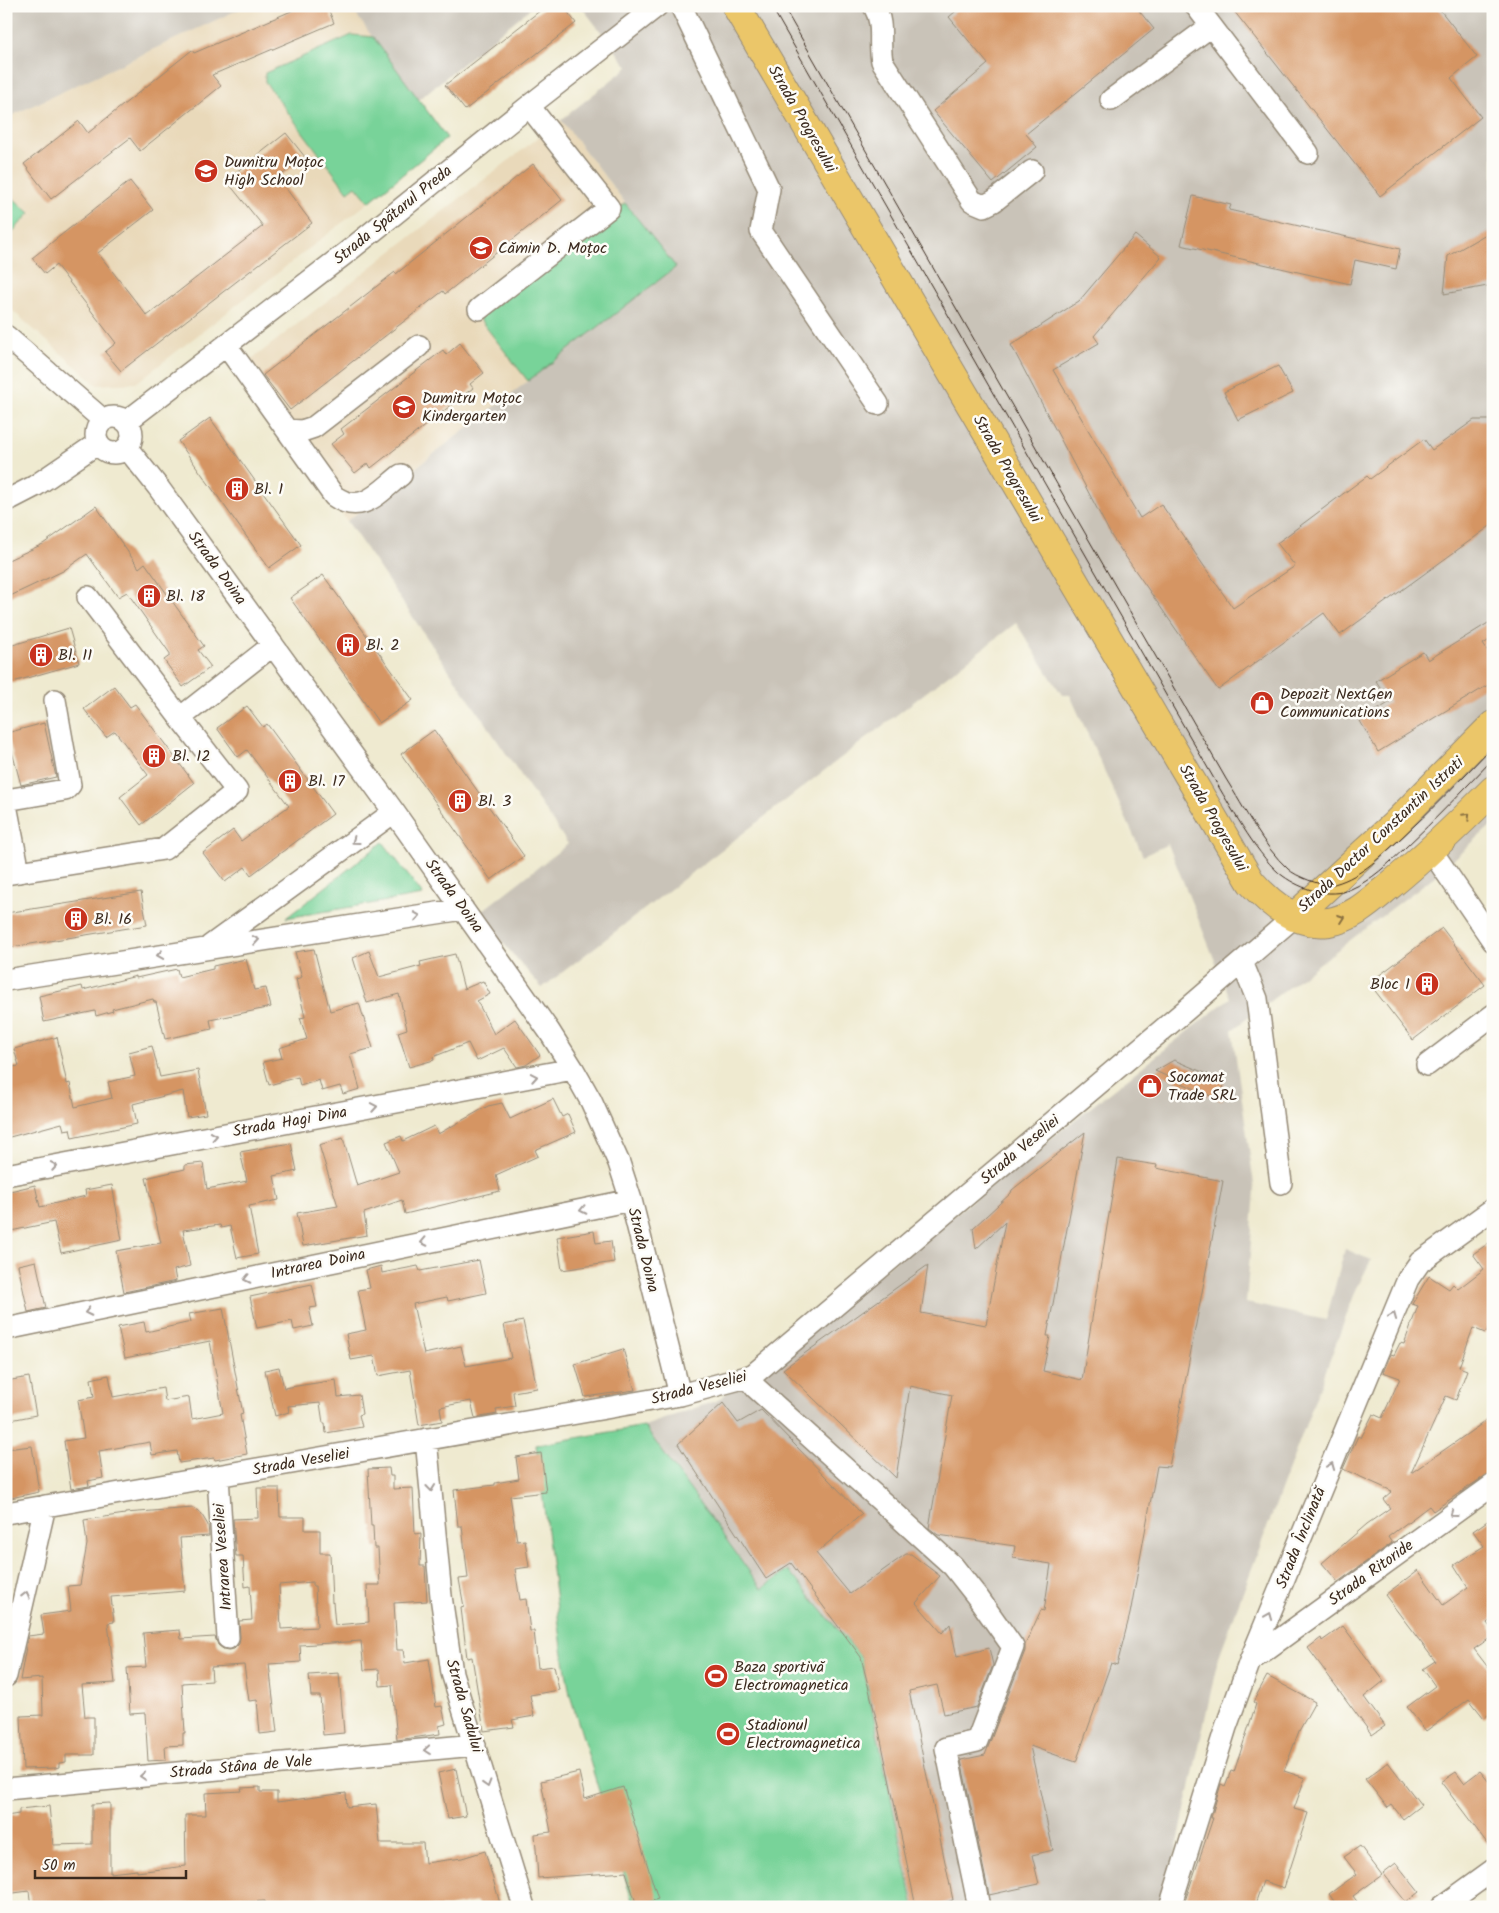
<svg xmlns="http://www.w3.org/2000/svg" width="1499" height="1913" font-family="Kalam,sans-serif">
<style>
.built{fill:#e9d9ba}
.industrial{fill:#c9c3b8}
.green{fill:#78d399;stroke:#5a7e5c}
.building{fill:#d59564;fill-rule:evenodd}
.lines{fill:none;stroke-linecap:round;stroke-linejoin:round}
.minor-casing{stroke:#958a77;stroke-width:24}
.major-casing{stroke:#958a77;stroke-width:30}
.minor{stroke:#fff;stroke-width:21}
.major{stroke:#ebc669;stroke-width:28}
.tram{stroke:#3b2a1e;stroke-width:1}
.oneway{stroke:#8a7040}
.oneway2{stroke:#a79f9a}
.labels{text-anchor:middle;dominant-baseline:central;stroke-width:5;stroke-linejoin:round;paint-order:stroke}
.street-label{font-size:16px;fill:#3b2a1e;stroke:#fdfcf7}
.poi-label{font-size:16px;fill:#3b2a1e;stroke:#fdfcf7;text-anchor:start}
</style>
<rect width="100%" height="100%" fill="#fdfcf7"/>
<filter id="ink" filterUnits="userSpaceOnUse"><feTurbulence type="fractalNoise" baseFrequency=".02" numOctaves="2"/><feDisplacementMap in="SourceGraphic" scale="10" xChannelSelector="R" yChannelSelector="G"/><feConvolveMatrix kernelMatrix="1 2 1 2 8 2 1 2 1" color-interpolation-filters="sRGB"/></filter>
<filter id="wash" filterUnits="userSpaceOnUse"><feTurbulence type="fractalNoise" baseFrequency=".0096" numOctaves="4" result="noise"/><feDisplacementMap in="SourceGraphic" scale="20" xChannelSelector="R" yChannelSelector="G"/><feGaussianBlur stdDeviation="1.12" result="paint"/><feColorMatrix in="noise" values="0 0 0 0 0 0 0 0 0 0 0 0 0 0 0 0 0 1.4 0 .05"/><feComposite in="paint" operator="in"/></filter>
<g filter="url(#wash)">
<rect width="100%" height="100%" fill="#efead0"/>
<path class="built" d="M246 6H350L447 138 369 202 136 383 97 385 6 305V118Z
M561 120 625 203 479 317 528 381 347 521 233 374Z"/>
<path class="industrial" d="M6 6H246L6 118Z
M350 6H533L418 100Z
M581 6H1493V824L1436 875 1232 1030 1255 1191 1246 1303 1326 1320 1345 1249 1371 1260 1356 1290 1218 1659 1164 1907H914L861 1657 788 1570 762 1589 644 1426 718 1400 1230 998 1168 844 1143 856 1070 695H1062L1016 623 542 988 478 914 568 844 347 521 675 267 561 120 628 67Z"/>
<path class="green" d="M352 35 373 37 447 138 369 202 356 186 348 192 265 82V73Z
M6 192 30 213 6 239Z
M625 203 676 267 528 381 478 317Z
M383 842 423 895 286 918Z
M644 1426 762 1589 788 1570 861 1657 914 1907H634L570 1695 562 1648 536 1445Z"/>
<g id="blocks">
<path class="building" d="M303 6H327L334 23 212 75 221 86 140 151 130 138 51 199 24 164 79 121 88 133 192 50 194 53Z
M546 6H563L576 23 465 110 445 85Z
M962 6H1135L1154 29 1026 134 1037 147 993 183 933 111 988 64 949 17Z
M1230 6H1437L1477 57 1451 78 1481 117 1380 196Z
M286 133 305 157 278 178 312 223 121 371 105 352 116 343 56 265 45 274 32 258 130 181 153 210 98 253 147 316 263 226 226 180Z
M533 164 562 200 445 294 443 291 290 410 263 375 395 272 396 274Z
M1193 196 1231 205 1229 210 1400 249 1396 269 1355 260 1350 284 1181 245Z
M1493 230V285L1444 294 1448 256Z
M1135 235 1161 257 1094 336 1099 343 1053 370 1140 518 1161 504 1233 608 1295 566 1277 543 1367 476 1370 479 1424 439 1432 450 1474 420H1493V524L1340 635 1324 613 1218 690 1112 537 1011 345 1079 301Z
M460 343 484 373 470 384 473 388 371 468 368 463 355 473 331 444 344 434 341 429 443 350 446 355Z
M1278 366 1293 393 1238 420 1224 392Z
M210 418 301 545 269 568 178 441Z
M96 506 139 568 145 563 204 646 198 650 211 667 183 687 164 660 171 655 127 592 118 597 87 554 63 571 6 598V561L43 544Z
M323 575 413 700 379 723 290 598Z
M1493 620V638L1483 644 1493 659V682L1378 752 1360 721 1390 702 1376 681 1423 652 1428 660Z
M69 628 79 663 6 684V647Z
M114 686 130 707 135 704 194 783 141 825 120 797 148 775 115 731 106 737 84 709Z
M247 706 263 727 267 724 333 814 251 875 245 867 225 882 203 853 233 830 241 841 289 806 247 750 238 757 217 728Z
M44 723 56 777 21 785 7 733Z
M434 730 524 856 491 880 401 754Z
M141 892 147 925 6 948V913Z
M1442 928 1485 985 1413 1040 1369 983Z
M314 949 330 1011 359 1003 373 1048 350 1054 360 1089 343 1094 340 1086 322 1091 319 1080 300 1086 298 1077 269 1085 263 1062 282 1058 279 1048 307 1039 300 1018 305 1017 296 979 302 977 295 952Z
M369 951 379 977 421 966 420 962 455 954 464 989 483 981 490 994 477 1001 494 1034 515 1019 540 1055 526 1065 517 1067 504 1048 477 1061 468 1043 433 1057 434 1060 409 1067 398 1032 407 1029 399 994 367 1003 353 958Z
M246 959 254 990 266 988 271 1007 210 1020 212 1029 165 1039 156 1002H154L153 999 112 1009 113 1011 96 1016 95 1011 44 1022 39 996 82 986 83 990 136 976V978L177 969 179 977 213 969V966Z
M57 1037 67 1084 70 1083 75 1107 112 1098 108 1082 135 1076 129 1052 152 1046 160 1077 198 1070 206 1114 187 1117 183 1091 133 1104 137 1124 72 1138 70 1129 64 1130 62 1123 6 1138V1068L19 1066 14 1049Z
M1174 1060 1224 1081 1222 1101 1155 1071Z
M553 1099 562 1117 568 1114 576 1132 535 1150 538 1156 496 1175 500 1191 405 1214 402 1200 364 1213 367 1235 303 1246 297 1213 338 1206 319 1145 343 1138 357 1186 399 1172 386 1142 401 1136 403 1141 434 1126 438 1134 488 1106 502 1103 510 1119Z
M1085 1132 1047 1336H1050L1043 1371 1082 1380 1118 1159 1157 1165 1156 1168 1223 1181 1169 1467 1157 1466 1130 1614 1117 1665 1111 1663 1076 1762 1030 1746 1053 1850 1032 1855 1039 1884 989 1895 961 1760 985 1755 1025 1651V1645L1041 1610 1044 1611 1051 1564 1013 1558 1015 1546 938 1535 929 1528 952 1395 910 1386 896 1478 783 1369 928 1265 921 1313 986 1325 1005 1222 976 1249 973 1228 1011 1193 1012 1190Z
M291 1143 297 1171 274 1176 279 1200 249 1206 258 1254 237 1258 230 1226 221 1228 220 1225 183 1230 190 1266 174 1270 176 1281 124 1292 116 1251 161 1243 146 1178 185 1169V1165L203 1163 207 1189 247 1181 240 1152Z
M35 1185 40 1207 86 1196 85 1190 112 1185 122 1240 61 1253 54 1222 6 1232V1192Z
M594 1231 596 1243 611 1241 614 1262 562 1270 557 1237Z
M1493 1240V1323L1485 1333 1473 1328 1459 1367 1467 1370 1456 1400 1446 1396 1411 1473 1493 1416V1473L1486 1475 1433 1511 1429 1506 1388 1537 1392 1543 1338 1582 1322 1563 1367 1524 1390 1508 1383 1499 1392 1491 1343 1469 1358 1436 1361 1438 1373 1414 1382 1418 1400 1378 1383 1372 1391 1354 1394 1355 1400 1343 1404 1344 1418 1306 1412 1304 1429 1276 1449 1289 1453 1284 1458 1289 1484 1269 1473 1254Z
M479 1260 486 1293 448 1301 447 1297 413 1304 424 1354 461 1346 466 1366 511 1358 504 1325 523 1321 537 1388 513 1392 515 1406 496 1409 497 1414 475 1418 471 1401 440 1407 442 1421 419 1425 410 1370 378 1376 374 1356 351 1360 346 1334 366 1330 358 1290 370 1288 366 1270 381 1266 382 1273 418 1266 420 1271Z
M36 1261 46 1308 28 1312 18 1265Z
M312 1284 317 1307 309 1308 313 1326 294 1330 292 1321 257 1328 250 1297Z
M223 1308 243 1414 240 1415 247 1454 215 1460 214 1458 179 1463 177 1451 152 1455 150 1442 99 1451 103 1478 88 1481 89 1486 71 1489 64 1441 84 1438 78 1400 94 1397 91 1379 109 1375 113 1397 163 1388 165 1401 189 1397 192 1419 223 1413 210 1341 125 1358 118 1327 144 1322 146 1332 191 1322 189 1314Z
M623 1349 635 1390 585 1397 575 1364Z
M279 1367 284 1388 336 1380 338 1397 359 1395 362 1414 359 1415 362 1427 326 1433 325 1423H323L320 1403 288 1406 289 1412 275 1416 265 1370Z
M29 1377 36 1415 6 1421V1381Z
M723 1403 738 1423 761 1410 862 1514 816 1553 850 1594 906 1554H911L940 1576 916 1603 942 1633 950 1624 957 1657 989 1648 993 1665 977 1707 944 1714 937 1685 909 1691 953 1900 933 1907H916L878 1726 861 1657 791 1563 766 1579 678 1444Z
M32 1446 39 1492 6 1499V1449Z
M541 1453 546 1492 510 1496 517 1541 525 1540 529 1567 515 1569 520 1600 526 1599 530 1631H534L538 1668 554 1666 559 1690 530 1695 534 1716 512 1720 514 1727 484 1731 472 1657 467 1658 461 1608 464 1607 459 1579 468 1578 462 1526H458L454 1490 495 1485V1483L519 1479 516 1457Z
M389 1468 390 1476H393V1489L413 1488 415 1534 421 1533 420 1566H425L427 1601 394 1603 397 1650H403L405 1663 429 1659 436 1707 442 1706 446 1724 439 1726 440 1734 397 1740 392 1685 380 1686 379 1669 364 1670 361 1641 300 1645 301 1662 269 1664 277 1732 260 1734 257 1700 249 1701 244 1665 211 1667 212 1681 182 1683 185 1733H183V1745L165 1746 166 1760 148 1761 145 1713 130 1714 127 1668 146 1667 143 1633 180 1630 181 1639 215 1637 218 1645 223 1649 228 1650 234 1649 239 1644 240 1637 239 1621 252 1620 250 1586 245 1587 243 1556H236L233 1519 258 1518 257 1488H279L280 1517H305V1530H320V1553H330L332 1603 333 1602 335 1625 369 1622 367 1585H380L378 1548H374L373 1526H371L368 1469ZM312 1582V1586H315L317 1627 281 1629 279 1585Z
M193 1508 200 1512 208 1525 209 1536 180 1538 185 1591 111 1597 114 1622 108 1623 115 1683 82 1685 85 1717H94V1755H66V1762L59 1763V1767L55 1768 23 1769 21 1716 43 1715 42 1678 20 1680 28 1636 44 1634 41 1615 71 1611 68 1586 80 1585 87 1544 84 1520 125 1514V1513Z
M1493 1517V1618L1487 1623 1493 1631V1636L1474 1649 1493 1674V1711L1484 1718 1469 1699 1426 1731 1407 1707 1435 1686 1423 1669 1435 1661 1385 1595 1418 1570 1443 1605 1468 1587 1454 1565 1484 1546 1473 1531Z
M1343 1626 1384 1681 1364 1697 1385 1726 1372 1735 1308 1648 1321 1638 1322 1641Z
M339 1673 344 1733 323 1735 320 1696H311L309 1675Z
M1267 1676 1315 1702 1299 1731 1284 1771 1305 1778 1294 1809 1308 1813 1284 1888 1263 1881 1254 1907H1183L1213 1818H1211L1221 1784 1225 1786 1231 1771 1234 1772 1256 1704 1253 1702Z
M1388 1762 1421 1805 1403 1819 1392 1805 1388 1808 1365 1779Z
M456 1769 466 1816 448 1819 438 1773Z
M1480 1771 1493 1787V1851L1441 1782 1456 1772 1464 1783Z
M579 1772 585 1799 623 1787 658 1899 637 1906 626 1872 538 1878 535 1834 551 1832 541 1781Z
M260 1787V1792H277V1802L346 1793 347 1807 376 1804 380 1843H423L425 1863 462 1858 485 1851 501 1907H479L477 1902 448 1907H265V1901L216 1904V1907H31L29 1891 6 1894V1816L19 1814V1809L49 1806 53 1845 92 1844V1804L110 1803V1873L137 1870V1872L186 1866 185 1815H206L205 1793 242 1791 241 1788Z
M1360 1846 1382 1875 1353 1896 1361 1907H1338L1329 1894 1357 1874 1344 1857Z
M1396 1863 1419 1892 1406 1902 1383 1873Z"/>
</g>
</g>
<g filter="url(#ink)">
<use href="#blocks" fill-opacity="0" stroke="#958a77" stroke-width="1"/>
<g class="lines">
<g class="minor-casing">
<path id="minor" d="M681 6 769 189 761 231 878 404
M874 6C885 25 878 41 882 61L972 201 984 206 994 201 1032 171
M1196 6 1308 153
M1111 100 1211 26
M479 309 609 208 529 106
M6 336 103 420
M226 345 334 496C362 516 379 492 401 475
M96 435a18 18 0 1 1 36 0a18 18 0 1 1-36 0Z
M126 422 346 253 529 106 657 6
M287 430 302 431 314 427 419 346
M127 448 158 487 394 812 549 1031 573 1069 591 1101 619 1163 631 1200 680 1395
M6 501 35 486 98 443
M88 597 180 718
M6 800 65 790 70 785 55 700
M6 805 19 872
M1431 850 1493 941
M6 874 164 849 237 791 180 718 273 645
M210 946 394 812
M1242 962 1257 999 1281 1183
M6 980 463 909
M1427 1065 1493 1015
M6 1175 573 1069
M6 1329 631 1200
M747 1377 756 1388 953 1566 979 1599 1013 1647 977 1741 946 1748 979 1907
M426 1439 441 1596 452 1673 524 1907
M218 1476 228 1638
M6 1513 680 1395 747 1377 754 1374 1186 1010 1294 917
M1250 1661 1493 1485
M6 1676 45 1506
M6 1789 475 1745
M1170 1907 1226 1727 1250 1661 1408 1279 1420 1262 1493 1209
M1442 1907 1493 1870"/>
</g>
<g class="major-casing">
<path id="major" d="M736 6 1251 882C1271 905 1297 926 1329 922 1353 918 1371 901 1388 887 1425 857 1459 824 1493 790
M1294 917 1394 825 1493 725"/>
</g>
<use href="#minor" class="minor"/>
<use href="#major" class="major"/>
<path class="tram" d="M771 6 1217 784C1232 809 1260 860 1283 876 1301 889 1329 899 1351 889 1372 880 1388 864 1405 848 1435 820 1464 789 1493 759
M783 6 1226 779C1245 809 1262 845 1288 869 1295 876 1321 886 1330 885 1358 879 1378 859 1399 840 1432 810 1462 778 1493 746"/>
</g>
<defs><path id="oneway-chevron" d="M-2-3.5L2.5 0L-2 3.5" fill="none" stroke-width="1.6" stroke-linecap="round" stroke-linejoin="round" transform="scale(1.25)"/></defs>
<g class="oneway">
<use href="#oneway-chevron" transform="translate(1467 816) rotate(-45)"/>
<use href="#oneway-chevron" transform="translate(1341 918) rotate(-20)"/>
</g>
<g class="oneway2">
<use href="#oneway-chevron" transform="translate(355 841) rotate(144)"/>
<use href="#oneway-chevron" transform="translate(417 916) rotate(-9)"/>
<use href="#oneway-chevron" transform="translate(256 940) rotate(-9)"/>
<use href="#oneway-chevron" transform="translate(160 955) rotate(171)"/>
<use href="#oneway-chevron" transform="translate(534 1077) rotate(-10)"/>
<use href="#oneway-chevron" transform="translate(374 1107) rotate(-10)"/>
<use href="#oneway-chevron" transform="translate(214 1136) rotate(-10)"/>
<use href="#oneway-chevron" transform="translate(54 1166) rotate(-10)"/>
<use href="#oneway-chevron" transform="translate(583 1210) rotate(168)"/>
<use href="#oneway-chevron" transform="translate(424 1242) rotate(168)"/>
<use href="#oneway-chevron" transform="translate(247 1279) rotate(168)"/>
<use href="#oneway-chevron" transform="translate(88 1312) rotate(168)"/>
<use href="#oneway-chevron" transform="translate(1393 1316) rotate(-68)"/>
<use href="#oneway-chevron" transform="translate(1331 1466) rotate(-68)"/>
<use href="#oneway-chevron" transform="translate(431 1488) rotate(84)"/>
<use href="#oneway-chevron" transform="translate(1453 1514) rotate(144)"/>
<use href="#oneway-chevron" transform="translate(26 1595) rotate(-76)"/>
<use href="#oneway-chevron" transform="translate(1269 1616) rotate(-68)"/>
<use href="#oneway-chevron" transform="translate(427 1750) rotate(175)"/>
<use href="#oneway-chevron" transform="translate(143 1776) rotate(175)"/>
<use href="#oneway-chevron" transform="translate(487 1784) rotate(73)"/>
</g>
</g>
<defs>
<g id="school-disc" transform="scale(1.25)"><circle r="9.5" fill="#c8321e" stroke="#fdfcf7"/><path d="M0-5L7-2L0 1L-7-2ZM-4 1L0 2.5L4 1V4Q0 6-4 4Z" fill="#fff"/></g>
<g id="building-disc" transform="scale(1.25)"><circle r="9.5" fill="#c8321e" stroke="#fdfcf7"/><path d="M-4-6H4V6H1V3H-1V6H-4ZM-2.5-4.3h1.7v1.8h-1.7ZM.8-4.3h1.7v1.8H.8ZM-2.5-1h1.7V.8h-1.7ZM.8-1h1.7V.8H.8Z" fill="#fff"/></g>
<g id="shop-disc" transform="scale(1.25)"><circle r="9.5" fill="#c8321e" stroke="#fdfcf7"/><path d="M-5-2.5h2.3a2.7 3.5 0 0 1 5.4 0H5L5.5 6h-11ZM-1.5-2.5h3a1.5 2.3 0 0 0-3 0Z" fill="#fff"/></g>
<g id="stadium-disc" transform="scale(1.25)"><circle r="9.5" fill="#c8321e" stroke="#fdfcf7"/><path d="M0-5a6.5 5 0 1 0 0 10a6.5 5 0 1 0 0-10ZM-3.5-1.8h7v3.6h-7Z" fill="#fff"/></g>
</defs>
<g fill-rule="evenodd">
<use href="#school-disc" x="206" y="171"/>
<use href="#school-disc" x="481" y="248"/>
<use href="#school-disc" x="404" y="407"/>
<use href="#building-disc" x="237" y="489"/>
<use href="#building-disc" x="149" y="596"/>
<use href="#building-disc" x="348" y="645"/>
<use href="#building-disc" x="41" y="655"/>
<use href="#shop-disc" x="1262" y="703"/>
<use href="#building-disc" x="154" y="756"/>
<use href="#building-disc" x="290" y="781"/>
<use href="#building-disc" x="460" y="801"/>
<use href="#building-disc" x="76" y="919"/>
<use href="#building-disc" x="1427" y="984"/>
<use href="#shop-disc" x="1150" y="1086"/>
<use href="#stadium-disc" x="716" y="1676"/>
<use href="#stadium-disc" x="728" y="1734"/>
</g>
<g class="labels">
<g class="street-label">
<text transform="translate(802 119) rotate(60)">Strada Progresului</text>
<text transform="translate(393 215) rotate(-39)">Strada Spătarul Preda</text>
<text transform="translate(1007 469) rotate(60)">Strada Progresului</text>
<text transform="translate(217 568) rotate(54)">Strada Doina</text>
<text transform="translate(1213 818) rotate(60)">Strada Progresului</text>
<text transform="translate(1381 835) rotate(-43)">Strada Doctor Constantin Istrati</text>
<text transform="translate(454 896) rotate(54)">Strada Doina</text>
<text transform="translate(290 1122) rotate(-10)">Strada Hagi Dina</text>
<text transform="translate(1020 1150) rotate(-40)">Strada Veseliei</text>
<text transform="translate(643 1250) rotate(76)">Strada Doina</text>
<text transform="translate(318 1264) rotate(-12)">Intrarea Doina</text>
<text transform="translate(699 1388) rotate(-14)">Strada Veseliei</text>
<text transform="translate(301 1462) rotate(-10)">Strada Veseliei</text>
<text transform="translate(1301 1538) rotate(-68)">Strada Înclinată</text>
<text transform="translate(223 1557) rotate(-94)">Intrarea Veseliei</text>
<text transform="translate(1371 1573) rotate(-36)">Strada Ritoride</text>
<text transform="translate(464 1706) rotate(74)">Strada Sadului</text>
<text transform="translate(241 1767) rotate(-5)">Strada Stâna de Vale</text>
</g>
<g class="poi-label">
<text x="224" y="162">Dumitru Moțoc<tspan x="224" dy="18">High School</tspan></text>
<text x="498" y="248">Cămin D. Moțoc</text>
<text x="422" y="398">Dumitru Moțoc<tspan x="422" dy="18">Kindergarten</tspan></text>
<text x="254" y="489">Bl. 1</text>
<text x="166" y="596">Bl. 18</text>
<text x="366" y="645">Bl. 2</text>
<text x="58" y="655">Bl. 11</text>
<text x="1280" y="694">Depozit NextGen<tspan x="1280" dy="18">Communications</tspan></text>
<text x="172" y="756">Bl. 12</text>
<text x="308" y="781">Bl. 17</text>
<text x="478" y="801">Bl. 3</text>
<text x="94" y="919">Bl. 16</text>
<text x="1410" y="984" text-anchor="end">Bloc 1</text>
<text x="1168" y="1077">Socomat<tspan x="1168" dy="18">Trade SRL</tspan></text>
<text x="734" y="1667">Baza sportivă<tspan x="734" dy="18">Electromagnetica</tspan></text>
<text x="746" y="1725">Stadionul<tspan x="746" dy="18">Electromagnetica</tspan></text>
</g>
</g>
<rect width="1499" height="1913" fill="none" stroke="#fdfcf7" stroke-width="25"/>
<path d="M35 1870v8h151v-8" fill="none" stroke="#3b2a1e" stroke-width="2.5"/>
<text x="42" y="1870" font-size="15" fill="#3b2a1e" stroke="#fdfcf7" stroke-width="4" paint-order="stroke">50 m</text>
</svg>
